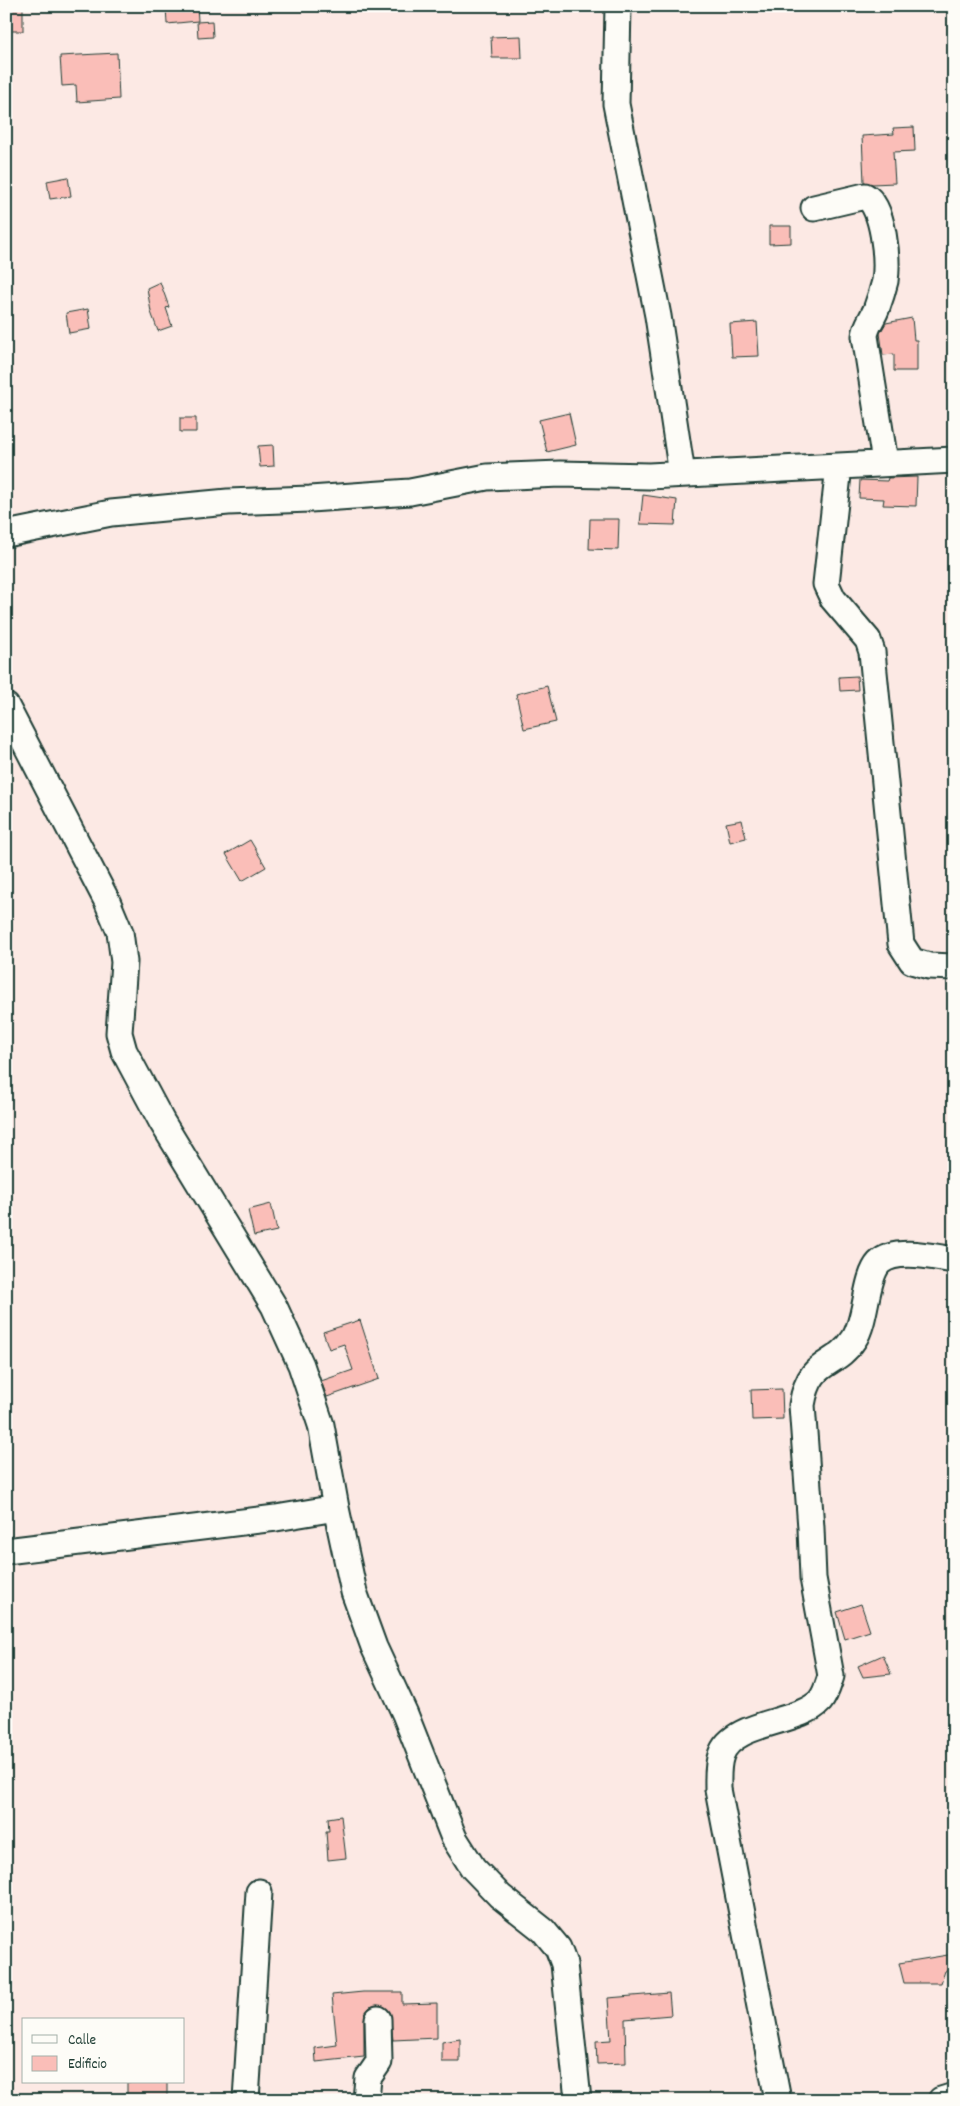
<svg xmlns="http://www.w3.org/2000/svg" width="960" height="2106" font-family="Dekko,sans-serif">
<style>
.building{fill:#fabeb8;stroke:#1f3d34}
.lines{fill:none;stroke-linecap:round;stroke-linejoin:round}
.minor-casing{stroke:#1f3d34;stroke-width:29}
.minor{stroke:#fdfcf7;stroke-width:25}
</style>
<rect width="100%" height="100%" fill="#fce9e4"/>
<filter id="ink" filterUnits="userSpaceOnUse"><feTurbulence type="fractalNoise" baseFrequency=".02" numOctaves="2"/><feDisplacementMap in="SourceGraphic" scale="10" xChannelSelector="R" yChannelSelector="G"/><feConvolveMatrix kernelMatrix="1 2 1 2 8 2 1 2 1" color-interpolation-filters="sRGB"/></filter>
<g filter="url(#ink)">
<path class="building" d="M8 6H23V31H6Z
M166 6H197L198 21 167 24Z
M212 21 213 37 198 38 197 22Z
M521 36 522 58H492L491 37Z
M117 53 119 99 77 102 76 85 62 86 60 56Z
M914 127 915 151 893 152 895 183 872 184 864 182 862 136 894 134 893 128Z
M68 177 71 196 50 199 47 181Z
M769 226H791V243L769 244Z
M160 282 169 307 166 308 172 326 158 331 151 312 147 288Z
M88 309 91 329 69 333 66 313Z
M912 318 914 340H917V371H894V354L883 355 880 333 886 323Z
M757 322 759 356 732 357 730 324Z
M569 413 576 445 547 452 539 420Z
M180 418H196V432H180Z
M273 445 274 466 260 467 258 446Z
M917 477 916 506 883 505 884 499 859 498 860 480 887 481 888 478Z
M643 495 677 500 675 525 640 524Z
M590 519H619L618 550 589 549Z
M857 676 858 690 840 691 839 677Z
M547 686 556 722 524 729 516 694Z
M742 820 746 838 730 842 726 823Z
M250 840 266 867 242 881 226 854Z
M271 1204 277 1231 254 1236 248 1210Z
M360 1320 379 1379 327 1397 321 1381 353 1370 344 1344 329 1349 323 1332Z
M782 1389 783 1419 752 1420 751 1390Z
M861 1604 870 1631 845 1639 837 1612Z
M883 1655 891 1674 863 1677 858 1666Z
M341 1816 346 1858 328 1860 326 1831H329L328 1818Z
M954 1954V1969L945 1971 941 1983H904L899 1963Z
M363 1992H402V2004L437 2003V2038L393 2040 390 2012 385 2007 377 2005 370 2007 366 2012 364 2019V2057L316 2062 315 2048 337 2045 332 1995Z
M669 1993 671 2015 625 2019 626 2063 597 2064 596 2041 611 2040 608 1998Z
M460 2039V2062H442V2042Z
M127 2082H167V2099L127 2098Z"/>
<g class="lines">
<g class="minor-casing">
<path id="minor" d="M618 6 616 104 658 316 682 474
M814 208 865 196C884 206 888 261 885 281 883 289 880 299 877 307 874 317 866 325 865 336L885 462
M839 466 826 584 833 599 868 640 872 652 901 944 912 961 929 966 954 967
M6 534 111 513 228 502 310 499 410 492 487 477 560 474 649 476 954 460
M6 706 107 901 120 932 124 962 119 1033 124 1051 162 1122 274 1306 301 1365 321 1425 336 1508 354 1592 374 1647 405 1714 454 1838 473 1868 500 1896 543 1930 558 1948 564 1964 578 2100
M6 1551 276 1518 336 1508
M246 2100 259 1892
M366 2100 368 2078 379 2062 378 2019
M778 2100 718 1789C718 1778 717 1766 721 1755 732 1721 799 1724 820 1701 826 1694 828 1685 831 1676L813 1578 811 1528 802 1405C810 1356 834 1370 854 1339 867 1319 865 1278 879 1263 895 1247 934 1257 954 1260
M941 2100 954 2096"/>
</g>
<use href="#minor" class="minor"/>
</g>
</g>
<rect width="960" height="2106" fill="none" stroke="#fdfcf7" stroke-width="25"/>
<rect x="12" y="12" width="935" height="2081" fill="none" stroke="#1f3d34" stroke-width="2" filter="url(#ink)"/>
<rect x="22" y="2018" width="162" height="65" fill="#fdfcf7" stroke="#a4b0a9"/>
<rect x="32" y="2035" width="25" height="8" fill="#fdfcf7" stroke="#a4b0a9"/>
<text x="68" y="2044" font-size="15" fill="#1f3d34">Calle</text>
<rect x="32" y="2056" width="25" height="15" fill="#fabeb8" stroke="#a4b0a9"/>
<text x="68" y="2068" font-size="15" fill="#1f3d34">Edificio</text>
</svg>
